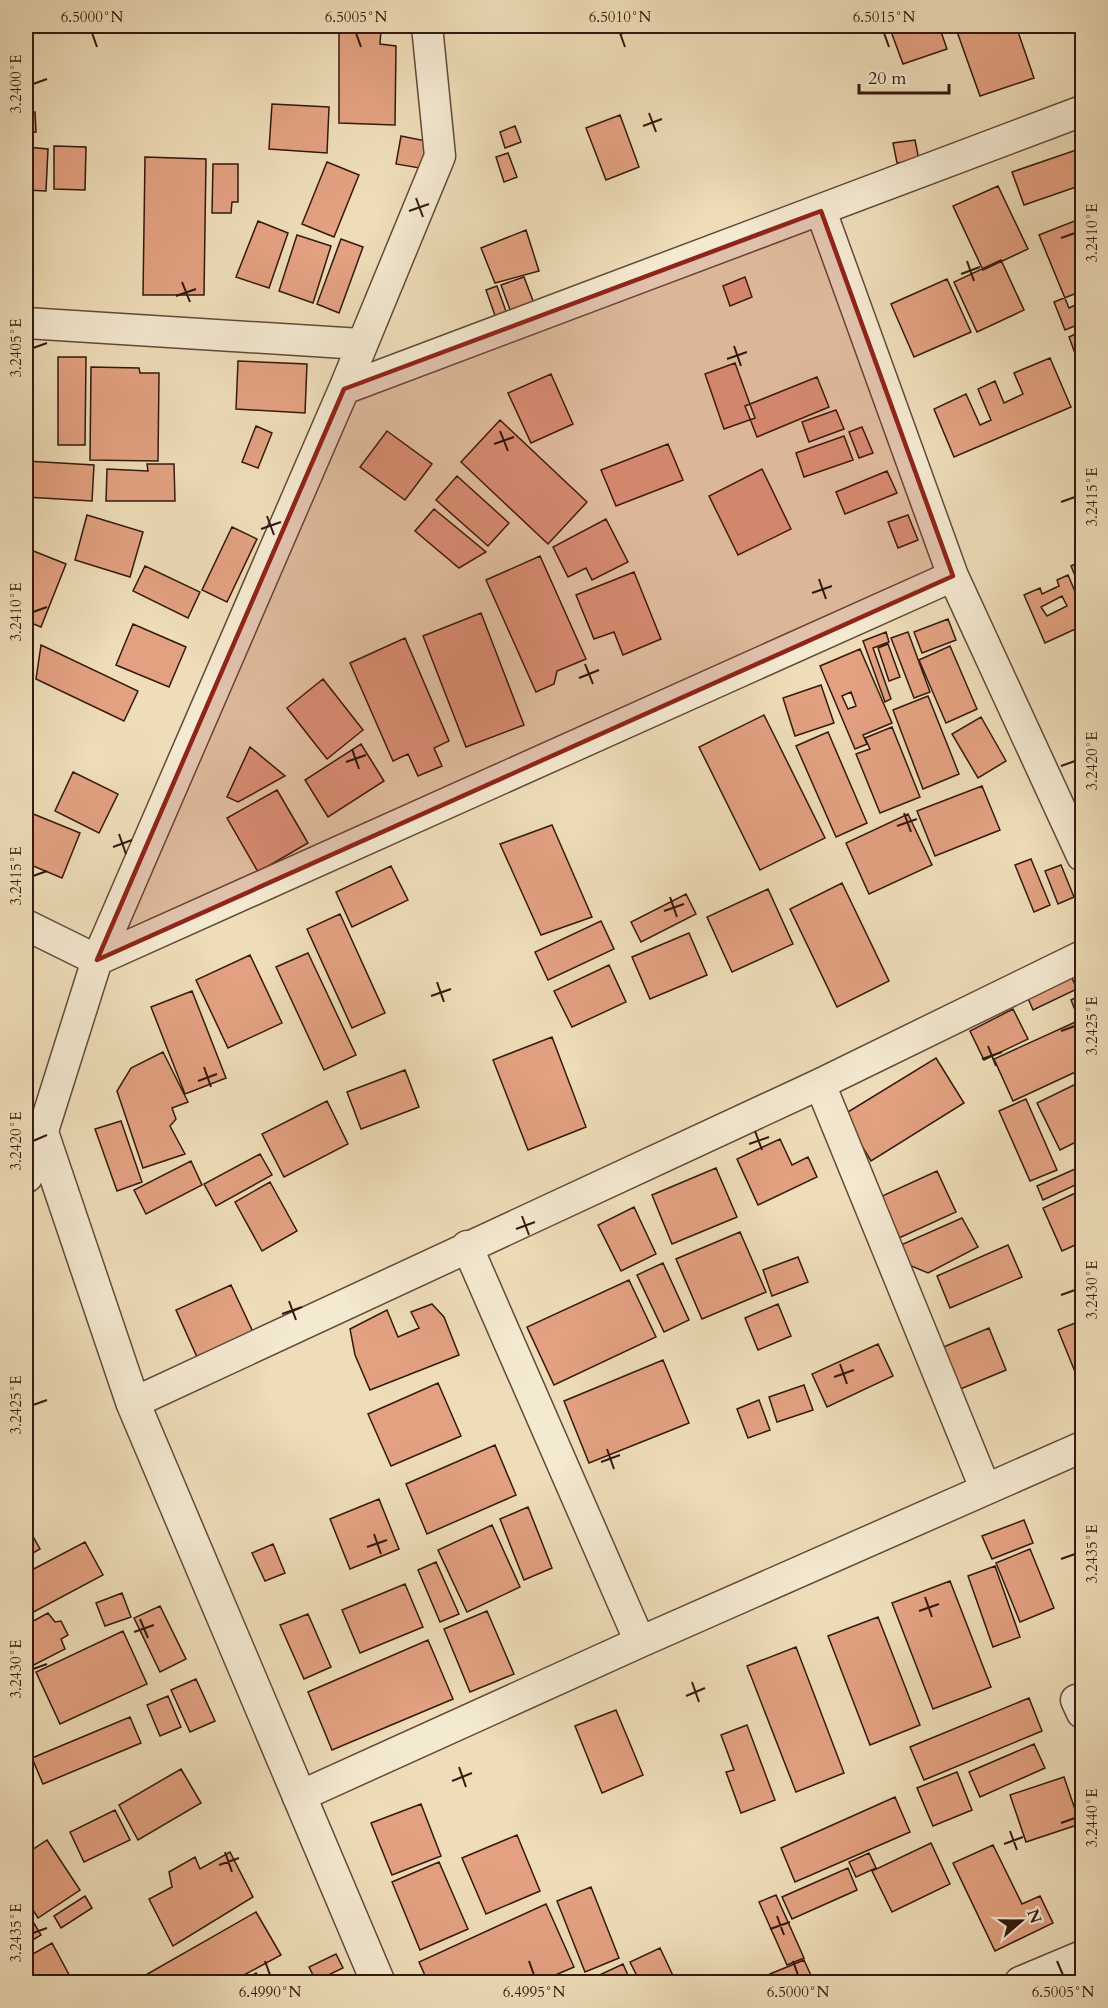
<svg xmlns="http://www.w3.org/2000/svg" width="1108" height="2008" font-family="Cardo,serif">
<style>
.building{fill:#e3a181;stroke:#34190d;stroke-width:1.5;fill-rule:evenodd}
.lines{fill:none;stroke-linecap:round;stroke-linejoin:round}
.minor-casing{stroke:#624a38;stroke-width:33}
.tertiary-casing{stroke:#624a38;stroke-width:36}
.minor{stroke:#f4e9d1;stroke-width:30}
.tertiary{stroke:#f4e9d1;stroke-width:33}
.marked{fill:#8f2418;fill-opacity:0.2;stroke:#8f2418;stroke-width:4.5;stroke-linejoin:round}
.ticks{fill:none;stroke:#34190d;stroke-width:2}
.neatline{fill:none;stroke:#34190d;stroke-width:2}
.ticks-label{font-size:15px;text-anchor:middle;fill:#34190d}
</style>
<rect width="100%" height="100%" fill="#eeddb8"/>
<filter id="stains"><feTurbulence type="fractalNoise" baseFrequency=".00333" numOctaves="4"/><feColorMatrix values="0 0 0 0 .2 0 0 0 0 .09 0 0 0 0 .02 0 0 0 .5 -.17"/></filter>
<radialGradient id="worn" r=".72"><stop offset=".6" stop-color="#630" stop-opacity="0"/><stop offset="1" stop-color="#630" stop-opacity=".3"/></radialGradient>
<path class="building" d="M618 26H645L621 34Z
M889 26H939L947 49 903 64Z
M955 26H1016L1034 78 980 96Z
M381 29 380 44 396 46 395 125 339 123V30Z
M272 104 329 107 327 153 269 149Z
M26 112H35L36 132 26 133Z
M620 115 639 167 606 180 586 128Z
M515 126 521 142 505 148 500 132Z
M401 136 436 143 431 170 396 164Z
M915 140 919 160 897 163 893 143Z
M54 146 86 147 85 190 54 189Z
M26 147 48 149 46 191 26 190Z
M1082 148V185L1024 205 1012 172Z
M508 153 517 177 504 182 496 157Z
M145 157 206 159 204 295H143Z
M327 162 359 175 334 237 302 224Z
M213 164H238V202H232L231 213H212Z
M998 186 1028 249 983 270 953 206Z
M1082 218V302L1069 308 1039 235Z
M258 221 288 233 269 288 236 277Z
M526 230 539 271 495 283 481 248Z
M297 235 331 246 313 303 279 291Z
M341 239 363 247 339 313 317 304Z
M1001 260 1024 310 977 332 954 282Z
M524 277 535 306 512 315 501 285Z
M745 277 752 297 730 306 723 286Z
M947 279 971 332 914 357 891 304Z
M497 286 508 317 497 321 486 290Z
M1082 291V323L1065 330 1054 302Z
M1082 331V366L1080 367 1069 337Z
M58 357H86L85 445H58Z
M1050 358 1071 407 954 457 934 409 966 394 980 425 991 420 978 389 995 381 1004 403 1023 394 1014 373Z
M238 361 307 364 305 413 236 409Z
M735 363 755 418 724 429 705 374Z
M91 367 139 368 140 373H159L158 461 90 460Z
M551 374 573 424 531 443 508 393Z
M817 377 829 407 757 437 745 406Z
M836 410 844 429 809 442 802 422Z
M500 420 587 502 548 544 461 462Z
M256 426 272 433 258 468 242 462Z
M862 427 873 453 859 458 849 432Z
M387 431 432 464 405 500 360 467Z
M844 436 853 460 804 477 796 453Z
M668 444 683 480 616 506 601 470Z
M26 461 94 465 92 501 26 497Z
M147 464H174L175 501H106L107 469 148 471Z
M762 469 791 529 738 555 709 496Z
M887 471 897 493 845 514 836 492Z
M457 476 509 523 488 546 436 500Z
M434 509 486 552 459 568 415 531Z
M87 515 143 532 130 577 75 560Z
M908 515 918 540 898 548 888 522Z
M606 519 628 562 592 580 586 568 568 577 553 547Z
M232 527 257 539 227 602 202 590Z
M26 548 66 564 41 627 26 621Z
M540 556 586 659 557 671 554 684 536 692 486 580Z
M1082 561V593L1071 566Z
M145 566 200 592 188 618 133 591Z
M634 572 661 639 623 655 614 632 594 639 576 595Z
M1068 575 1082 608V626L1045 643 1024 595 1040 588 1042 594 1059 586 1057 580ZM1062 596 1067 606 1047 616 1041 607Z
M481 613 524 725 466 747 423 636Z
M948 619 956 640 922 653 914 632Z
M133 624 186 647 169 687 116 665Z
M886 632 889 642 873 648 891 699 885 702 863 641Z
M908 632 930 692 914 698 891 638Z
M405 638 449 741 434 748 442 766 418 776 408 754 393 761 350 663Z
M888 644 900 677 889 681 878 648Z
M41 645 138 691 124 721 36 679Z
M950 646 977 709 946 723 919 660Z
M860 649 892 723 863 735 867 744 855 749 820 666ZM851 692 856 706 848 709 842 696Z
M323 679 363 730 327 759 287 708Z
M821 685 834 723 795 736 783 698Z
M928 696 959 774 923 789 893 710Z
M764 715 825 838 760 870 699 747Z
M981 717 1006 761 978 778 952 734Z
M892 727 920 797 880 813 856 754 870 749 865 738Z
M828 732 867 823 836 837 796 746Z
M361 744 384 781 328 817 305 780Z
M250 747 285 776 238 802 227 797Z
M73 772 118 794 99 833 55 811Z
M982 786 1000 830 935 856 917 811Z
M277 790 308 843 258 872 227 818Z
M26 811 80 833 62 878 26 863Z
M908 814 932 865 869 894 846 843Z
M552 825 592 917 541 935 500 844Z
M1031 859 1050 905 1034 912 1015 865Z
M1061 865 1074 897 1058 904 1045 871Z
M391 866 408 900 352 927 336 892Z
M842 883 889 981 837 1007 790 909Z
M768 889 793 944 732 972 707 917Z
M686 894 696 914 641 942 631 922Z
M340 914 385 1013 352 1028 307 929Z
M601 921 614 949 548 980 535 952Z
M689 933 707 975 650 999 632 957Z
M308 953 356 1055 324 1070 276 967Z
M250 955 282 1023 228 1048 196 980Z
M609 965 626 1002 572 1027 554 991Z
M1071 976 1077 989 1033 1010 1027 996Z
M192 991 226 1078 185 1094 151 1007Z
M1082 995V1007L1075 1010 1071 1000Z
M1013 1009 1028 1039 984 1060 970 1031Z
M1082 1019V1069L1013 1101 994 1059Z
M552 1037 586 1127 528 1150 493 1060Z
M163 1052 188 1102 172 1108 176 1119 170 1126 185 1154 143 1168 117 1091 131 1068Z
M936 1058 964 1103 871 1161 843 1115Z
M405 1070 419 1107 361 1129 347 1092Z
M1082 1081V1139L1060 1150 1037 1103Z
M1026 1099 1057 1170 1030 1181 999 1111Z
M327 1101 348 1144 284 1177 262 1134Z
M121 1121 142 1182 117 1191 95 1129Z
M780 1139 792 1165 808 1157 817 1177 758 1205 737 1159Z
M260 1154 272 1175 216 1206 204 1184Z
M191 1161 202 1185 146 1214 134 1190Z
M716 1168 737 1217 672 1244 652 1195Z
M1075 1169 1082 1182 1043 1200 1037 1186Z
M937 1171 956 1212 899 1238 880 1197Z
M270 1182 297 1231 262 1251 235 1202Z
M1082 1190V1242L1062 1251 1043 1208Z
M634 1207 656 1254 621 1271 598 1225Z
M962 1218 978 1247 928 1273 902 1262 894 1248Z
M740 1232 766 1292 702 1319 676 1259Z
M1008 1245 1022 1277 950 1308 937 1276Z
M798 1257 808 1282 772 1296 763 1270Z
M663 1263 689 1320 664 1332 637 1275Z
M629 1280 656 1337 554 1385 527 1327Z
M231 1285 253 1332 197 1357 176 1310Z
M432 1304 444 1317 459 1355 370 1390 355 1355 350 1329 387 1310 398 1337 419 1328 411 1312Z
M778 1304 791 1336 758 1350 745 1318Z
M1082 1320V1389L1058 1330Z
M989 1328 1006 1370 951 1393 934 1351Z
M878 1344 893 1376 827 1407 812 1374Z
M663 1360 689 1423 589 1463 564 1401Z
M438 1383 461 1436 391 1466 368 1414Z
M804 1385 813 1410 777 1422 769 1397Z
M759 1400 770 1430 748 1438 737 1409Z
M495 1445 516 1495 427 1534 406 1484Z
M379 1499 399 1549 350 1569 330 1519Z
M528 1507 552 1568 524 1580 500 1519Z
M1024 1520 1033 1543 992 1559 982 1536Z
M26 1524 40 1549 26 1557Z
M492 1525 520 1587 467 1612 438 1550Z
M85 1542 103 1575 26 1616V1573Z
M273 1544 285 1573 265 1581 252 1553Z
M1030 1549 1054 1608 1020 1622 996 1563Z
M436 1562 459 1614 440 1622 418 1570Z
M995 1566 1020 1637 993 1647 968 1576Z
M950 1581 991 1687 933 1709 892 1603Z
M405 1584 423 1627 360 1653 342 1610Z
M122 1593 131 1617 105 1626 96 1603Z
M160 1606 186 1659 160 1672 134 1618Z
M487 1611 514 1674 470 1692 444 1629Z
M48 1613 55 1622 61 1621 68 1635 61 1639 65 1649 26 1669V1625Z
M308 1614 331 1667 304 1679 280 1625Z
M878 1617 920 1725 870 1745 828 1636Z
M123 1631 147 1684 60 1724 36 1672Z
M428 1640 453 1699 332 1750 308 1692Z
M796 1647 844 1773 796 1792 747 1666Z
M196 1679 215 1721 190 1732 171 1690Z
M168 1696 181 1727 160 1736 147 1705Z
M1029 1698 1042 1731 924 1780 910 1747Z
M616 1710 643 1775 602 1793 575 1726Z
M130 1717 141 1743 43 1784 32 1758Z
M747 1725 775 1800 741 1813 726 1772 734 1770 721 1735Z
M1034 1744 1045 1768 980 1797 969 1772Z
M181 1769 201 1803 138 1840 119 1805Z
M957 1772 972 1810 933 1826 917 1788Z
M1064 1777 1080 1824 1026 1842 1010 1795Z
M895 1797 910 1832 795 1882 781 1848Z
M421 1804 441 1856 392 1875 371 1823Z
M115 1810 130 1840 84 1862 70 1832Z
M517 1835 540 1891 486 1914 462 1858Z
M47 1840 80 1890 38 1918 26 1899V1854Z
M931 1843 950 1884 892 1912 872 1871Z
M993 1845 1022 1904 1040 1896 1053 1923 995 1951 953 1863Z
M230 1852 253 1897 173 1946 149 1899 172 1887 169 1872 195 1857 200 1869Z
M869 1853 876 1868 856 1877 849 1862Z
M439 1862 468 1929 420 1950 392 1882Z
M848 1868 857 1890 792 1919 782 1897Z
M591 1887 619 1958 585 1972 557 1901Z
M776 1895 804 1958 787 1965 759 1902Z
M85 1896 92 1908 61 1928 54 1916Z
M546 1904 574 1967 539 1982H428L419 1962Z
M26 1910 41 1935 26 1944Z
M256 1912 281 1955 231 1982H139L137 1980Z
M52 1943 73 1982H26V1958Z
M660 1948 676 1982H640L630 1962Z
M336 1954 343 1968 316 1981 309 1967Z
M804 1960 814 1982H774L770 1974Z
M623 1964 631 1982H595L593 1978Z
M256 1973 262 1982H241Z"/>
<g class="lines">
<g class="minor-casing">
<path id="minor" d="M821 211 953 576 1082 856
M26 323 361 344
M344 389 1082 111
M26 925 97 960 953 576
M820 1084 985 1488
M42 1134 97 960 344 389 440 156 427 26
M467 1246 640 1642
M133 1403 820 1084 1082 956
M1076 1700 1082 1713
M298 1797 640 1642 1082 1447
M1020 1982 1082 1956"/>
</g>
<g class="tertiary-casing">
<path id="tertiary" d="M42 1134 133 1403 378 1982
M26 1176 42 1134"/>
</g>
<use href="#minor" class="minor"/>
<use href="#tertiary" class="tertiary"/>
</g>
<path class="marked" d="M821 211 953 576 97 960 344 389Z"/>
<path class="ticks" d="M92 33 97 47M356 33 361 47M620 33 625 47M884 33 889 47M33 84 47 79M649 113 656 132M643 126 662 119M416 198 423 217M409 211 429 204M1061 238 1075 233M967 261 974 281M961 274 980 267M182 282 190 302M176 296 196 289M734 346 741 366M33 348 47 343M727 359 747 352M500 431 508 451M494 444 514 437M1061 502 1075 497M267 516 274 535M261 529 281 522M819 579 826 599M812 593 832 586M33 612 47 607M585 664 593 684M579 678 599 670M352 749 359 769M346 762 366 755M1061 766 1075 761M904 813 911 832M897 826 917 819M119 834 126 854M113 847 132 840M33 876 47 871M670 897 677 917M664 911 684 904M437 982 444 1002M431 996 451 989M1061 1031 1075 1026M988 1046 996 1066M982 1059 1002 1052M204 1067 211 1087M198 1081 217 1074M755 1131 762 1150M33 1141 47 1135M749 1144 769 1137M522 1216 529 1235M516 1229 535 1222M1061 1295 1075 1290M289 1301 296 1320M282 1314 302 1307M840 1364 847 1384M834 1377 854 1370M33 1405 47 1400M607 1449 614 1469M601 1462 620 1455M374 1534 381 1554M367 1547 387 1540M1061 1559 1075 1554M925 1597 932 1617M919 1611 939 1604M140 1619 148 1638M134 1632 154 1625M33 1669 47 1664M692 1682 699 1702M686 1696 705 1688M459 1767 466 1787M452 1781 472 1773M1061 1823 1075 1818M1010 1831 1017 1850M1004 1844 1023 1837M225 1852 232 1872M219 1865 239 1858M777 1916 784 1935M770 1929 790 1922M33 1933 47 1928M265 1961 270 1975M529 1961 534 1975M793 1961 798 1975M1057 1961 1063 1975"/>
<rect width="1108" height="2008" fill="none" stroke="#eeddb8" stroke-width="66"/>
<g transform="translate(1021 1921) rotate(70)" stroke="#f4e9d1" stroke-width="4.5" paint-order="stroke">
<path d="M0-4.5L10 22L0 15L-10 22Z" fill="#34190d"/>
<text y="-9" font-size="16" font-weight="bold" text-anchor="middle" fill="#34190d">N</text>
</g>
<path d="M859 84v9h90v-9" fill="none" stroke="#34190d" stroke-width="3"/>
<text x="868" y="84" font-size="18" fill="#34190d" stroke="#f4e9d1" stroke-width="4.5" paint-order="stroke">20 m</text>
<rect x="33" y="33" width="1042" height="1942" class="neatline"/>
<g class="ticks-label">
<text x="92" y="22">6.5000°N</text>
<text x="356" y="22">6.5005°N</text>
<text x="620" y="22">6.5010°N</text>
<text x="884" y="22">6.5015°N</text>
<text transform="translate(16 84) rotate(-90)" y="5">3.2400°E</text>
<text transform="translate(1092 233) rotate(-90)" y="5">3.2410°E</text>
<text transform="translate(16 348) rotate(-90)" y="5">3.2405°E</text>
<text transform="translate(1092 497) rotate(-90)" y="5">3.2415°E</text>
<text transform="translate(16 612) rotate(-90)" y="5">3.2410°E</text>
<text transform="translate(1092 761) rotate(-90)" y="5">3.2420°E</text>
<text transform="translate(16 876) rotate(-90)" y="5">3.2415°E</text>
<text transform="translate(1092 1026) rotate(-90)" y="5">3.2425°E</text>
<text transform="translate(16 1141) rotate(-90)" y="5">3.2420°E</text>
<text transform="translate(1092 1290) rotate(-90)" y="5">3.2430°E</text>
<text transform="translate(16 1405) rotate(-90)" y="5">3.2425°E</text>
<text transform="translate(1092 1554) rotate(-90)" y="5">3.2435°E</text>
<text transform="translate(16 1669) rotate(-90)" y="5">3.2430°E</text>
<text transform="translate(1092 1818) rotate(-90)" y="5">3.2440°E</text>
<text transform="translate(16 1933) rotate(-90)" y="5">3.2435°E</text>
<text x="270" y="1997">6.4990°N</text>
<text x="534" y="1997">6.4995°N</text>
<text x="798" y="1997">6.5000°N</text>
<text x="1063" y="1997">6.5005°N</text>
</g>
<rect width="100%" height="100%" filter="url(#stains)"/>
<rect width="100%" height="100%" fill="url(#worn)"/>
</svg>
